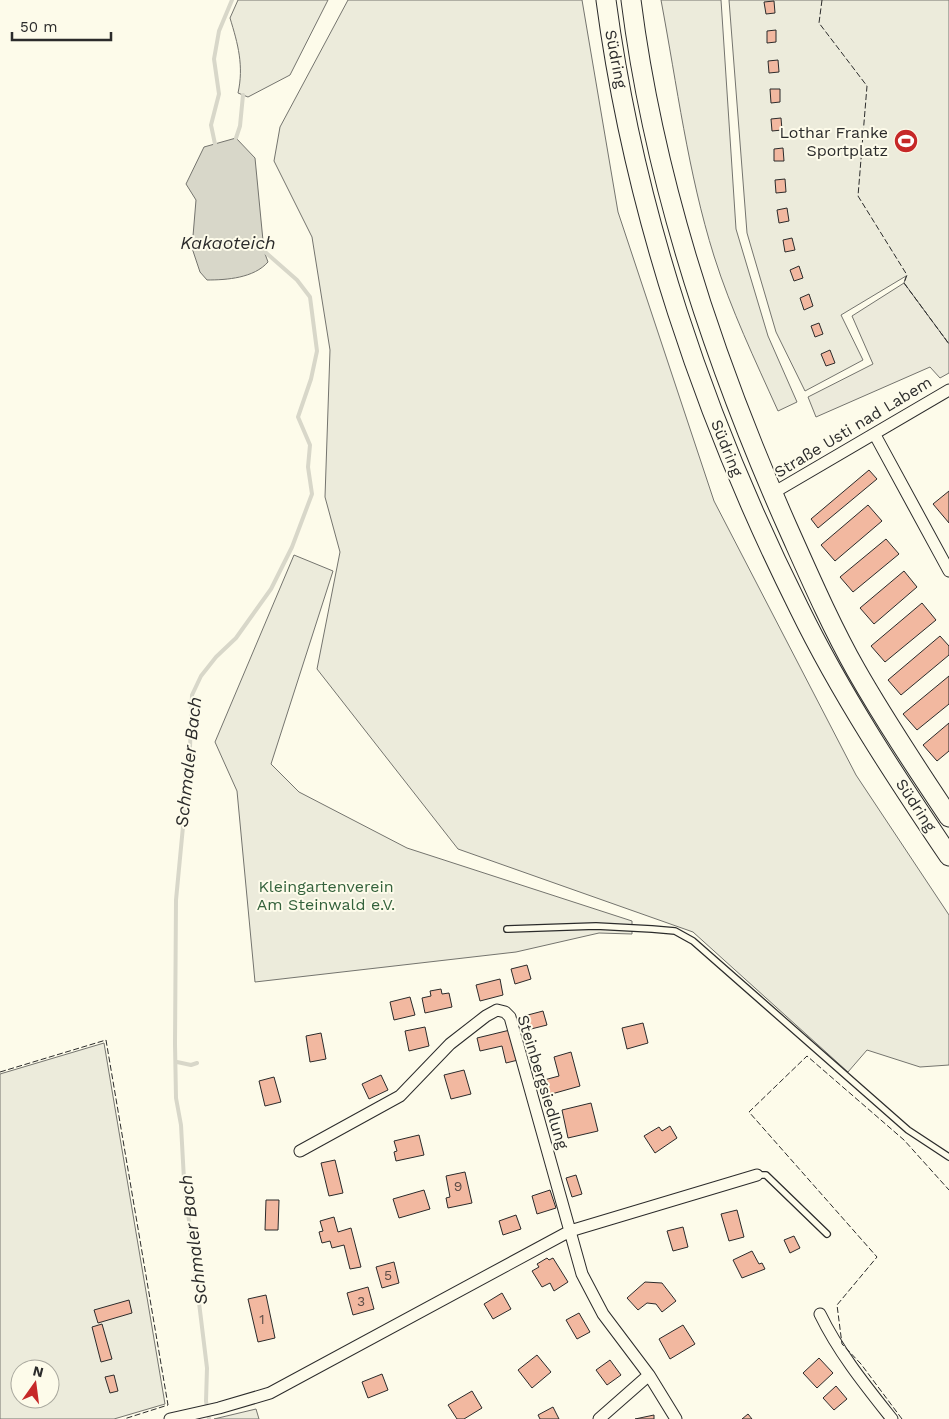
<svg xmlns="http://www.w3.org/2000/svg" width="949" height="1419" font-family="'Work Sans',sans-serif">
<style>
.green{fill:#ecebdb;stroke:#74746e;fill-rule:evenodd}
.parking{fill:#eceadb;stroke:#74746e}
.water{fill:#d8d7c9;stroke:#74746e}
.lines{fill:none;stroke-linecap:round;stroke-linejoin:round}
.stream{stroke:#d8d7c9;stroke-width:4}
.building{fill:#f2b8a0;stroke:#2b2b2b}
.lane-casing{stroke:#2b2b2b;stroke-width:8}
.street-casing{stroke:#2b2b2b;stroke-width:13}
.primary-casing{stroke:#2b2b2b;stroke-width:21}
.lane{stroke:#fdfbea;stroke-width:5.5}
.street{stroke:#fdfbea;stroke-width:11}
.primary{stroke:#fdfbea;stroke-width:19}
.fence{stroke:#2b2b2b;stroke-width:1;stroke-dasharray:6 2.5;stroke-linecap:butt}
.labels{text-anchor:middle;dominant-baseline:central;stroke-width:4;stroke-linejoin:round;paint-order:stroke}
.number-label{font-size:14px;fill:#5d4e48}
.street-label{font-size:16px;fill:#2b2b2b;stroke:#fdfbea}
.poi-label{font-size:16px;fill:#2b2b2b;stroke:#fdfbea;text-anchor:end}
.park-label{font-size:16px;fill:#34623c;stroke:#fdfbea}
.water-label{font-size:18px;font-style:italic;fill:#2b2b2b;stroke:#fdfbea}
</style>
<rect width="100%" height="100%" fill="#fdfbea"/>
<path class="green" d="M238 0H328L290 75 248 97 238 93C244 66 238 44 230 18Z
M348 0H582L618 212 714 501 856 775 949 915V1065L920 1067 867 1050 848 1072 693 932 458 849 317 669 340 552 325 497 330 350 312 237 274 161 280 127Z
M661 0H721L736 229 768 336 797 402 778 411C755 360 731 310 714 256 688 173 677 85 661 0Z
M729 0H949V344L904 283 906 276 841 315 863 360 805 391 776 332 747 233Z
M294 555 333 571 271 764 299 792 407 848 632 921V934L599 933 516 952 255 982 237 791 215 742Z
M104 1043 165 1404 114 1419H0V1074ZM20 1369H50V1399H20Z
M256 1409 259 1419H214Z"/>
<path class="parking" d="M904 283 949 344V373L940 378 930 367 816 417 808 397 873 364 852 316Z"/>
<path class="water" d="M236 138 255 158 264 251 268 262C254 278 227 280 207 280L200 272 192 248 196 200 186 184 204 147Z"/>
<g class="lines">
<path class="stream" d="M236 138 240 126 243 95
M215 144 211 125 219 94 214 59 219 31 232 0
M177 1062 191 1065 197 1063
M209 1419 206 1401 207 1368 184 1180 181 1125 176 1098 175 1044 176 900 184 816 183 794 190 747 192 695 201 676 216 657 236 638 271 589 292 547 312 494 308 467 310 445 298 417 311 379 317 351 310 297 297 280 264 251"/>
</g>
<path class="building" d="M774 1 775 13 766 14 764 2Z
M776 30V42L767 43V31Z
M778 60 779 72 769 73 768 61Z
M770 89H780V102L771 103Z
M781 118 782 130 772 131 771 119Z
M783 148 784 161H774V149Z
M785 179 786 192 776 193 775 180Z
M787 208 789 221 779 223 777 210Z
M792 238 795 250 785 252 783 240Z
M799 266 803 278 794 281 790 270Z
M809 294 813 306 804 310 800 298Z
M819 323 823 334 815 337 811 326Z
M830 350 835 363 826 366 821 354Z
M869 470 877 479 818 528 811 519Z
M949 491V523L933 504Z
M868 505 882 521 835 561 821 545Z
M886 539 899 554 853 592 840 577Z
M904 571 917 587 874 624 860 608Z
M922 603 936 620 885 662 871 646Z
M940 636 949 646V655L901 695 888 680Z
M949 676V704L917 730 903 714Z
M949 723V751L937 761 923 745Z
M527 965 531 979 515 984 511 969Z
M500 979 503 995 480 1001 476 985Z
M441 989 442 994 449 993 452 1007 425 1013 422 998 431 996 430 991Z
M410 997 415 1015 394 1020 390 1002Z
M543 1011 547 1025 527 1030 524 1016Z
M643 1023 648 1043 627 1049 622 1028Z
M425 1027 429 1046 409 1051 405 1031Z
M510 1030 518 1060 506 1063 502 1046 480 1051 477 1038Z
M321 1033 326 1059 310 1062 306 1036Z
M571 1052 580 1086 548 1095 544 1080 559 1076 554 1057Z
M464 1070 471 1094 451 1099 444 1075Z
M381 1075 388 1090 369 1099 362 1084Z
M274 1077 281 1102 265 1106 259 1081Z
M591 1103 598 1131 568 1138 562 1110Z
M670 1126 677 1138 655 1153 644 1136 659 1127 662 1131Z
M419 1135 424 1155 396 1161 394 1152 397 1151 394 1141Z
M335 1160 343 1193 329 1196 321 1163Z
M465 1172 472 1203 448 1208 446 1198 450 1197 446 1176Z
M576 1175 582 1194 572 1197 566 1178Z
M424 1190 430 1209 399 1218 393 1199Z
M550 1190 556 1208 537 1214 532 1196Z
M266 1200H279L278 1230H265Z
M737 1210 744 1237 729 1241 721 1214Z
M516 1215 521 1229 503 1235 499 1221Z
M334 1217 338 1232 351 1228 361 1267 350 1269 344 1245 332 1248 330 1241 322 1243 319 1232 323 1231 320 1221Z
M683 1227 688 1247 673 1251 667 1231Z
M794 1236 800 1248 790 1253 784 1240Z
M752 1251 759 1264 762 1263 765 1269 742 1278 733 1260Z
M547 1258 549 1260 553 1258 568 1282 554 1291 550 1283 542 1287 532 1271 539 1267 537 1264Z
M394 1262 399 1283 382 1288 376 1267Z
M645 1282 662 1283 676 1301 662 1312 656 1304 647 1303 638 1310 627 1298Z
M368 1287 374 1309 353 1315 347 1293Z
M502 1293 511 1309 493 1319 484 1304Z
M266 1295 275 1338 258 1342 248 1299Z
M129 1300 132 1313 98 1323 94 1310Z
M579 1313 590 1332 577 1339 566 1320Z
M102 1324 112 1359 101 1362 92 1327Z
M683 1325 695 1344 670 1359 659 1339Z
M537 1355 551 1372 532 1388 518 1370Z
M819 1358 833 1373 817 1388 803 1373Z
M610 1360 621 1375 607 1385 596 1370Z
M382 1374 388 1390 368 1398 362 1382Z
M114 1375 118 1391 110 1393 105 1377Z
M836 1386 847 1399 834 1410 823 1398Z
M472 1391 482 1408 464 1419H457L448 1405Z
M553 1407 559 1419H540L538 1415Z
M748 1414 752 1419H742Z
M654 1415V1419H635Z"/>
<g class="lines">
<g class="lane-casing">
<path id="lane" d="M507 929 596 926 652 929 675 931 693 941 908 1130 949 1157
M757 1175H766L827 1234"/>
</g>
<g class="street-casing">
<path id="street" d="M875 435 949 571
M773 493 949 390
M300 1151 400 1096 450 1044 486 1016 497 1010 505 1012 510 1017 582 1274 603 1314 649 1375 676 1419
M820 1314C839 1353 865 1385 892 1419
M170 1419 219 1408 270 1393 570 1231 757 1175
M599 1419 649 1375"/>
</g>
<g class="primary-casing">
<path id="primary" d="M606 0C634 211 704 418 799 608 841 694 895 776 949 856
M631 0C654 182 713 359 787 526 809 575 830 624 856 670 885 721 917 769 949 817"/>
</g>
<use href="#lane" class="lane"/>
<use href="#street" class="street"/>
<use href="#primary" class="primary"/>
<path class="fence" d="M822 0 819 23 867 86 858 196 907 275 904 283 949 344
M0 1072 106 1040 168 1405 124 1419
M902 1419 861 1364 842 1344 837 1305 877 1257 749 1112 807 1056 904 1140 949 1190"/>
</g>
<defs>
<g id="stadium-disc" transform="scale(1.25)"><circle r="9.5" fill="#c62828" stroke="#fdfbea"/><path d="M0-5a6.5 5 0 1 0 0 10a6.5 5 0 1 0 0-10ZM-3.5-1.8h7v3.6h-7Z" fill="#fff"/></g>
</defs>
<g fill-rule="evenodd">
<use href="#stadium-disc" x="906" y="141"/>
</g>
<g class="labels">
<g class="number-label">
<text x="458" y="1186">9</text>
<text x="388" y="1275">5</text>
<text x="361" y="1301">3</text>
<text x="262" y="1319">1</text>
</g>
<g class="street-label">
<text transform="translate(616 59) rotate(79)">Südring</text>
<text transform="translate(853 427) rotate(-31)">Straße Usti nad Labem</text>
<text transform="translate(727 448) rotate(68)">Südring</text>
<text transform="translate(916 805) rotate(57)">Südring</text>
<text transform="translate(543 1082) rotate(73)">Steinbergsiedlung</text>
</g>
<g class="poi-label">
<text x="888" y="132">Lothar Franke<tspan x="888" dy="18">Sportplatz</tspan></text>
</g>
<g class="park-label">
<text x="326" y="886">Kleingartenverein<tspan x="326" dy="18">Am Steinwald e.V.</tspan></text>
</g>
<g class="water-label">
<text x="228" y="242">Kakaoteich</text>
<text transform="translate(188 762) rotate(-84)">Schmaler Bach</text>
<text transform="translate(193 1240) rotate(-97)">Schmaler Bach</text>
</g>
</g>
<g transform="translate(35 1384) rotate(14)"><circle r="24" fill="#fdfbea" stroke="#a9a89e"/>
<path d="M0-4L9 19L0 12L-9 19Z" fill="#c62828"/>
<text y="-8" font-size="14" font-weight="bold" text-anchor="middle" fill="#2b2b2b">N</text>
</g>
<path d="M12 32v8h99v-8" fill="none" stroke="#2b2b2b" stroke-width="2.5"/>
<text x="20" y="32" font-size="15" fill="#2b2b2b" stroke="#fdfbea" stroke-width="4" paint-order="stroke">50 m</text>
</svg>
